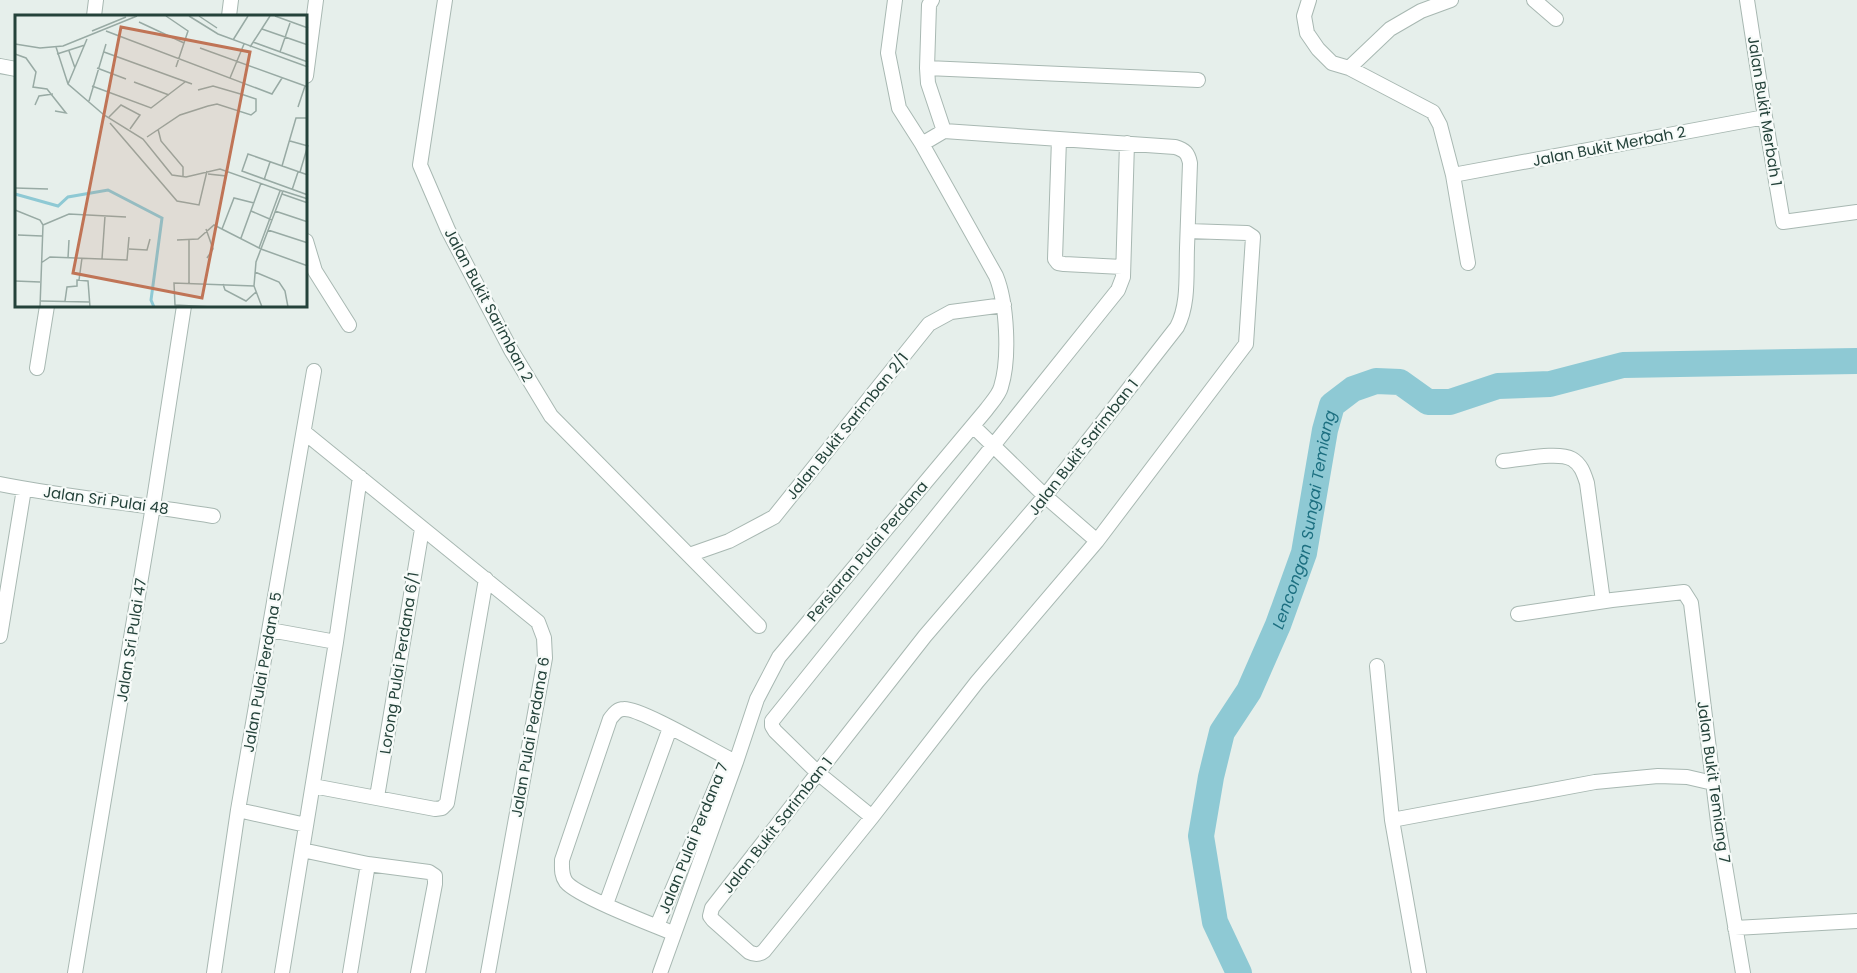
<svg xmlns="http://www.w3.org/2000/svg" width="1857" height="973" font-family="Poppins,sans-serif">
<style>
.lines{fill:none;stroke-linecap:round;stroke-linejoin:round}
.river{stroke:#8ec9d4;stroke-width:26}
.minor-casing{stroke:#a8b8b2;stroke-width:16}
.minor{stroke:#fff;stroke-width:14}
.labels{text-anchor:middle;dominant-baseline:central;stroke-width:4.5;stroke-linejoin:round;paint-order:stroke}
.street-label{font-size:15px;fill:#24423a;stroke:#f7fbf9}
.water-label{font-size:16px;font-style:italic;fill:#1c6f80;stroke:#f7fbf9}
.inset-river{fill:none;stroke:#8ec9d4;stroke-width:3}
.inset-road{fill:none;stroke:#98aaa4;stroke-width:1.5}
.view{fill:#c07456;fill-opacity:0.15;stroke:#c07456;stroke-width:3}
.inset-edge{fill:none;stroke:#24423a;stroke-width:3}
</style>
<rect width="100%" height="100%" fill="#e6efeb"/>
<g class="lines">
<path class="river" id="s1" d="M1239 973 1215 922 1201 836 1211 777 1222 732 1249 691 1278 625 1304 553 1325 430 1332 405 1353 389 1376 381 1400 382 1428 402H1450L1498 386 1550 384 1623 365 1857 361"/>
<g class="minor-casing">
<path id="minor" d="M445 0 420 165 448 230 511 350 551 416 759 626
M932 0 929 5 927 68 928 83 944 131
M1309 0 1304 16 1307 33 1318 49 1332 63 1349 68 1433 112 1440 125 1453 175 1468 263
M1534 0 1556 19
M1747 0 1765 117 1783 222 1857 212
M94 16 96 0
M229 16 231 0
M0 66 16 69
M927 68 1198 80
M1349 68 1390 29 1421 11 1451 0
M306 76 316 0
M1059 139 1055 259 1058 263 1064 264 1122 267
M922 144 944 131 1175 147C1185 150 1188 153 1190 163 1189 191 1188 220 1187 248 1186 275 1189 304 1177 327L1045 496 925 636 712 908 710 916 713 920 749 952C755 955 759 955 764 951L872 817 977 682 1097 541 1246 344 1253 237 1247 233 1188 231
M1453 175 1765 117
M306 241 315 271 349 325
M37 368 47 306
M973 426 1045 496 1097 541
M304 432 538 622 544 638 545 658 488 973
M1503 461C1520 460 1557 451 1572 459 1581 464 1584 474 1587 483L1603 601
M0 484C70 498 142 504 213 516
M689 555 729 541 774 517 929 324 951 312 1004 305
M1518 614 1612 600 1684 592 1691 603 1719 830 1743 973
M270 630 336 642
M0 636 24 489
M1377 666 1392 820 1419 973
M313 786 435 809 442 808 447 803 486 579
M377 797 422 529
M238 810 306 825
M872 817 819 774 775 731 772 726V721L1118 290 1123 277 1127 143
M1392 820 1595 782 1658 776 1687 777 1713 783
M302 850 368 864 429 872 435 876V884L418 973
M606 904 670 728
M657 926 728 758C710 749 640 708 624 709 617 709 614 714 610 719L562 860C562 868 561 875 566 882 577 896 653 925 673 933
M1735 928 1857 921
M75 973 153 506 184 306
M214 973 238 810 314 371
M282 973 336 642 360 477
M350 973 368 864
M660 973 736 762 757 699 779 657 986 410C991 403 999 395 1001 387 1010 358 1007 303 996 276L922 144 899 108 888 53 895 0"/>
</g>
<use href="#minor" class="minor"/>
</g>
<g class="labels">
<g class="street-label">
<text transform="translate(1765 111) rotate(81)">Jalan Bukit Merbah 1</text>
<text transform="translate(1609 146) rotate(-11)">Jalan Bukit Merbah 2</text>
<text transform="translate(489 305) rotate(62)">Jalan Bukit Sarimban 2</text>
<text transform="translate(847 426) rotate(-51)">Jalan Bukit Sarimban 2/1</text>
<text transform="translate(1083 447) rotate(-52)">Jalan Bukit Sarimban 1</text>
<text transform="translate(106 500) rotate(8)">Jalan Sri Pulai 48</text>
<text transform="translate(867 551) rotate(-50)">Persiaran Pulai Perdana</text>
<text transform="translate(131 640) rotate(-81)">Jalan Sri Pulai 47</text>
<text transform="translate(399 663) rotate(-81)">Lorong Pulai Perdana 6/1</text>
<text transform="translate(262 672) rotate(-80)">Jalan Pulai Perdana 5</text>
<text transform="translate(530 737) rotate(-80)">Jalan Pulai Perdana 6</text>
<text transform="translate(1714 782) rotate(82)">Jalan Bukit Temiang 7</text>
<text transform="translate(777 825) rotate(-52)">Jalan Bukit Sarimban 1</text>
<text transform="translate(693 838) rotate(-68)">Jalan Pulai Perdana 7</text>
</g>
<g class="water-label">
<text stroke="none"><textPath href="#s1" startOffset="480">Lencongan Sungai Temiang</textPath></text>
</g>
</g>
<g transform="translate(15 15)">
<rect width="292" height="292" fill="#e6efeb"/>
<path class="inset-river" d="M0 179 43 191 53 182 93 175 147 203 136 285 139 292"/>
<path class="inset-road" d="M151 1 173 16 161 52M174 1 203 19 293 52M184 1 202 13M260 1 293 13M124 7 169 28M247 14 293 30M77 16 111 2M91 16 257 79 267 63M218 25 233 1M238 27 293 47M0 29 25 33 48 31 122 1M41 32 53 69 89 100 128 124 157 160 171 162 205 154 267 176M235 32 255 1M185 33 293 72M54 36 60 53M89 37 177 69M265 37 275 8M0 39 11 43 21 57 18 72 32 74 51 98 40 96M42 39 70 30M82 53 111 64M215 63 229 29M119 67 154 80M53 69 72 24M77 71 136 93 170 67M74 86 91 29M20 90 24 81 38 79M283 92 290 71M94 102 106 90 125 100 115 114M95 108 162 186 184 190 192 156M143 114 146 126 168 152V162M132 122 165 100 193 91 202 89 236 100 241 96V84L229 80 198 71 183 75M275 126 293 131M267 151 281 103H293M285 157 293 130M193 159 211 161 208 176M293 160 233 139 227 156 293 180M249 165 255 147M0 173 33 174M277 175 283 157M267 179 293 188M0 195 25 205 28 210M236 196 257 205M260 196 293 207M28 210 54 199 111 202M191 214 198 234 192 243M207 214 219 183 239 188M253 215 293 228M3 220 27 221M226 223 246 168M162 225 183 224 199 210 246 234 293 251M244 233 265 176M114 234 132 235 135 224M53 243 54 225M87 244 90 201M26 248 35 242 112 245 114 222M240 257 264 267 270 276 273 292M64 265 67 243M0 266 25 267M174 268V225M208 269 210 275 231 286 241 277M26 286 75 287M50 286 52 272 62 271V265L73 266 75 292M25 292 28 210M197 292 160 290 159 268 239 271M247 292 239 271 241 247 268 176 293 184"/>
<path class="view" d="M106 12 235 37 187 283 58 258Z"/>
<rect width="292" height="292" class="inset-edge"/>
</g>
</svg>
